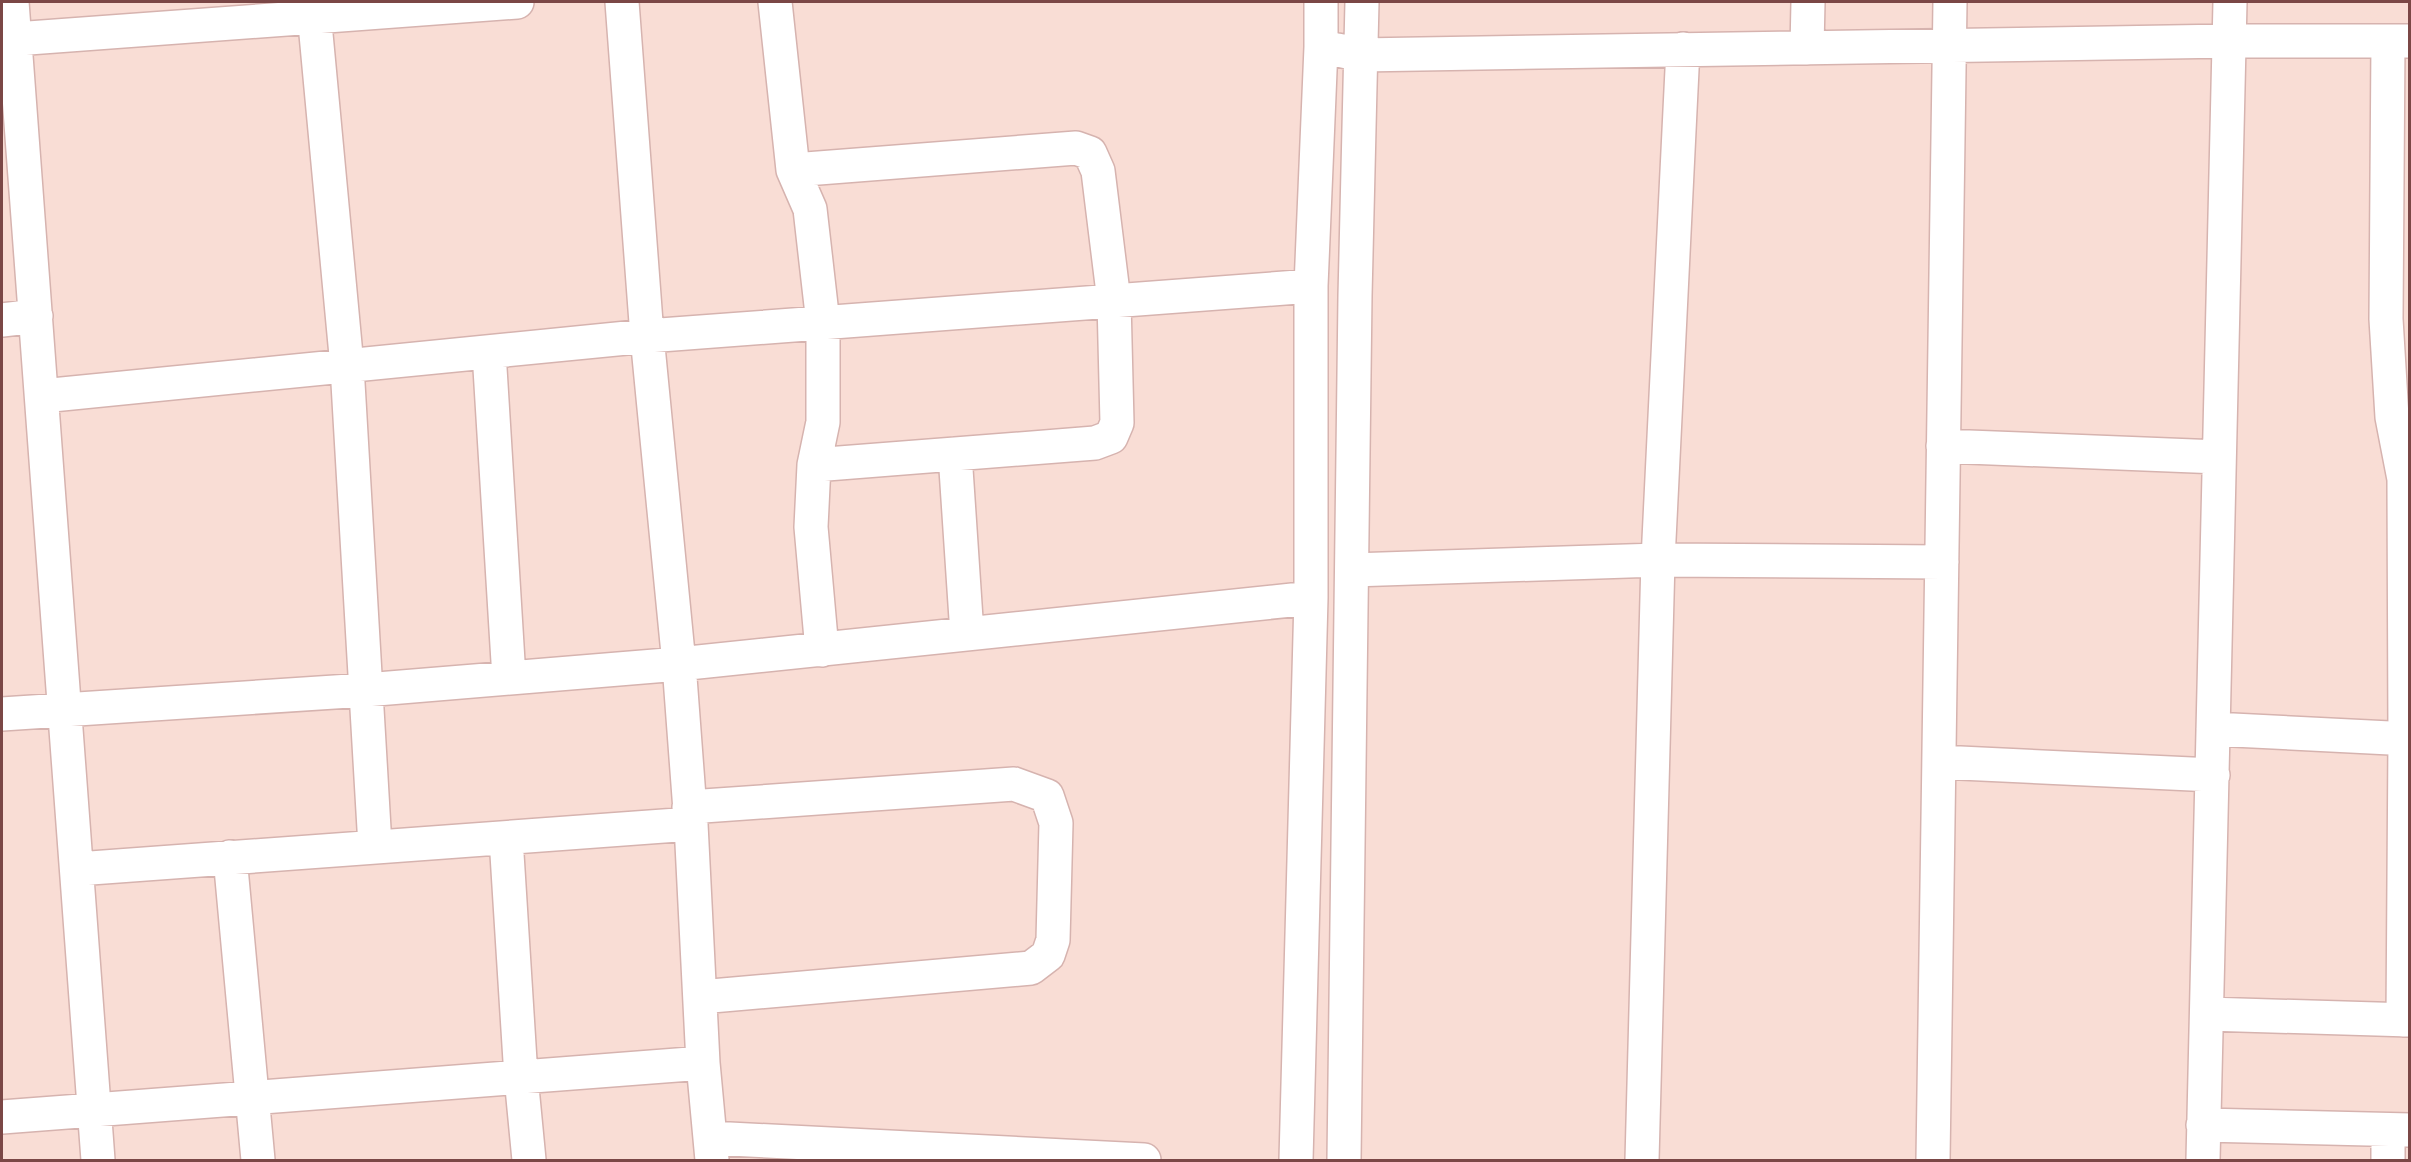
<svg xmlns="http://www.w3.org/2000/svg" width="2411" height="1162" font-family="Figtree,sans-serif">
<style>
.residential{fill:#f9ddd5}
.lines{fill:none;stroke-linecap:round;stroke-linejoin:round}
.minor-casing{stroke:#d6b3af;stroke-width:36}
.minor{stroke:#fff;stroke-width:33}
</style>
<rect width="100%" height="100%" fill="#ffece4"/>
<path class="residential" d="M2 2H2409V1160H2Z"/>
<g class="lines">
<g class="minor-casing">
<path id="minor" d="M12 2 98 1160
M313 2 347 366 375 846
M622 2 647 336 679 664 691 824 703 1063 712 1160
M775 2 793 170 810 209 823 323V422L814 465 811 527 822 650
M15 39 517 2
M2388 42 2386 319 2392 417 2404 479 2405 739 2403 1020
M1807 48 1808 2
M1338 50 1360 55 2229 41H2410
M793 170 1076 148 1090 153 1098 171 1114 301 1117 423 1111 437 1095 443 814 465
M2 320 36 316
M489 352 509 678
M42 396 647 336 1311 286
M1943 446 2219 457
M955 454 967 634
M1352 570 1658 560 1942 562
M2 714 365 690 679 664 1311 598
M2213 729 2410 739
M1939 762 2213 775
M689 807 1014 784 1047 796 1056 823 1053 940 1048 955 1031 968 700 997
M506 838 521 1077 529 1160
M230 857 258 1160
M77 869 691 824
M2207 1014 2410 1020
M2 1117 703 1063
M2203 1125 2410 1130
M710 1138 1144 1160
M1296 1160 1311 598V286L1321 47V2
M1344 1160 1355 296 1362 2
M1642 1160 1658 560 1683 49
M1933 1160 1950 2
M2203 1160 2230 2
M2388 1160V1130"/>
</g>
<use href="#minor" class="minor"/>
</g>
<rect width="2411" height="1162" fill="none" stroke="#7b4746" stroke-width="6"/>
</svg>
